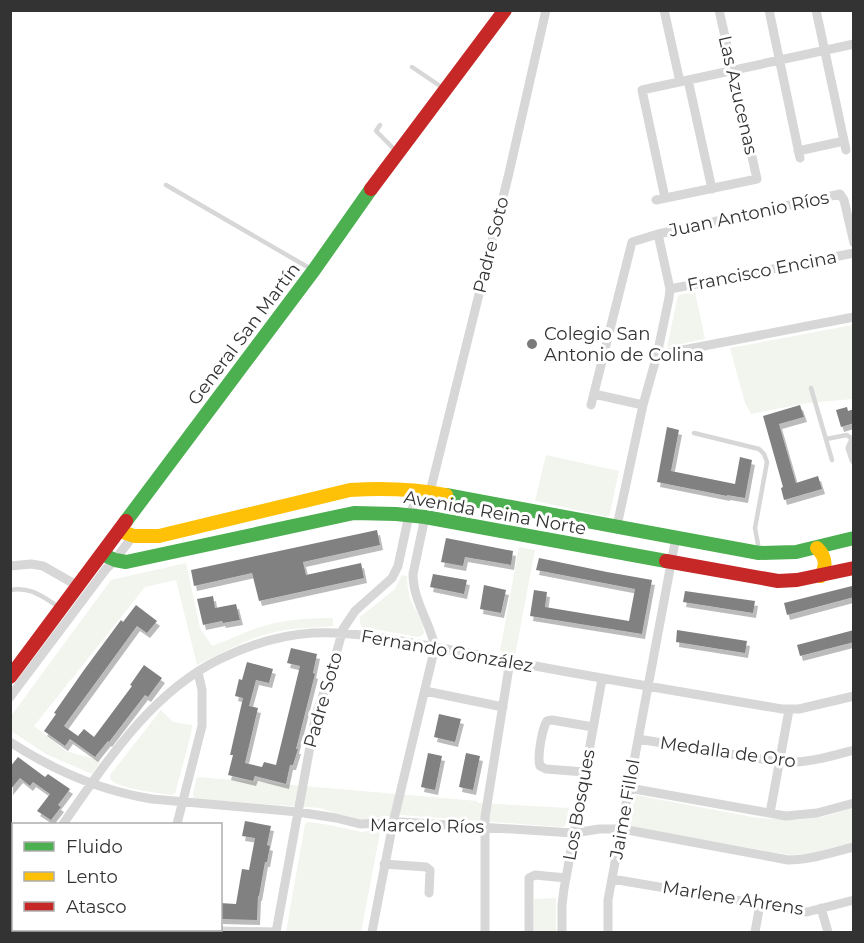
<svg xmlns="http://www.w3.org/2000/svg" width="864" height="943" font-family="Montserrat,sans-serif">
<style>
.green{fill:#f1f5ed}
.building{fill:#818181;filter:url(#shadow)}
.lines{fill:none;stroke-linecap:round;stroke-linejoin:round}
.lane{stroke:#d7d7d7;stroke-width:4.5}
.street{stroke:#d7d7d7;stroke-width:9}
.fast{stroke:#4caf50;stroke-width:14}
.slow{stroke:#ffc107;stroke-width:14}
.jam{stroke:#c62828;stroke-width:14}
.poi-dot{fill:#7a7a7a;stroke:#fff;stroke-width:2}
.labels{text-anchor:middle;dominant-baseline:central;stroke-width:6;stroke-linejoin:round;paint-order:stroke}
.street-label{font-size:18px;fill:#333;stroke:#fff}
.poi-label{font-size:18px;fill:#333;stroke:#fff;text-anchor:start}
</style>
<defs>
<filter id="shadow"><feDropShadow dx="3" dy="5" stdDeviation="0" flood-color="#0004"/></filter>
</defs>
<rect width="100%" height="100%" fill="#fff"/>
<path class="green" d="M695 292 705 339 667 347 678 295Z
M853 325V399L807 403 751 414 745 403 730 348Z
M546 455 619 471 609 517 535 501Z
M519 547 535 550 515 655 500 651Z
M186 563 200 628 212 646C227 641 242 633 257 628 281 620 307 618 333 618V626C311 628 288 628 267 634 243 641 220 654 197 665L176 580 145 587 34 726 66 751 101 761 92 774 46 754 11 731V716L111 580Z
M402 575 407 576C407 585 408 593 411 601 416 612 424 622 424 634L419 637 362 627 360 623V617L395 589Z
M161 710 173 722 192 725 191 734 175 794 170 795C159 793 117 788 111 780 110 778 110 776 110 775Z
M197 777 478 801V803L569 808 565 826 560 827 401 815 365 819H355L320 808 194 799 193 794Z
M635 795 758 818 780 819 798 820 822 817 853 808V842L810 854 790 855 629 827Z
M308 822 324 824 362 832 376 830 380 833 361 932H286L305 824Z
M556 898V932H534V899Z"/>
<path class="building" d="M800 405 804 417 779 424 796 483 818 476 822 489 784 500 781 488 783 487 763 416Z
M847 407 848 411 854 409V423L841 427 836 410Z
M667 427 679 430 671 471 735 484 740 457 752 460 745 498 727 495V496L657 482Z
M377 530 380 545 303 562 306 575 361 563 364 578 259 601 252 573 194 586 191 570Z
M446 538 513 551 511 565 465 557 463 566 441 562Z
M539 558 607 572 652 580 642 634 530 616 534 590 547 592 545 607 629 621 635 589 536 570Z
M433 574 467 580 464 594 430 587Z
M484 585 506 590 501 613 480 609Z
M852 586 854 597 787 615 784 603Z
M685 591 755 601 753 613 683 602Z
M213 596 215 608 236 604 240 620 223 623 222 621 203 625 197 599Z
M136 605 157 621 147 633 137 626 64 726 78 736 84 729 94 737 132 686 130 685 144 665 162 678 148 697 145 695 109 742 108 741 95 757 70 739 65 746 44 731 56 714 54 713 84 670 121 620 123 622Z
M677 630 747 641 745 653 676 642Z
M854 630V642L800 656 797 645Z
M291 648 317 654 313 673 315 674 296 749H298L293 765H290L286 784 255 776 253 781 228 775 233 755H230L243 698 235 696 239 679 242 680 247 662 273 669 269 683 256 680 249 706 258 708 245 763 262 767 264 762 276 765 300 666 287 663Z
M439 714 461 719 455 742 434 737Z
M428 753 442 756 435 790 421 787Z
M466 753 480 756 473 790 459 787Z
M18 757 45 777 48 774 70 789 58 805 61 807 51 820 37 811 50 794 33 782 30 786 20 778 10 790V767Z
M245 821 271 826 267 845 270 846 267 862H265L259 896H258L257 920 220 919V903L236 904 242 869 249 870 255 838 242 836Z"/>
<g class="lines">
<path class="lane" d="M412 67 443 88
M380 125 376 131 396 151
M166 185 311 269
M811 388 832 460
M694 433 759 449 764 454 767 462 755 528 759 550
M826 439 847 435 853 440
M10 590C30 586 43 597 59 607"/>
<path class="street" d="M664 10 680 82
M769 10 800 158
M816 10 846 150
M688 80 712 189
M798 151 844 141
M665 198 642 90 854 44
M656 200 757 179 719 10
M670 289 854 253
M657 355 854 317
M594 394 643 405
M591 405 632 242 658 234 840 194 844 200 854 243
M854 439 850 448 854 460
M430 492 509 173 546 10
M617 526 643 405 657 355 669 298 670 289 658 234
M10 566 31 564 43 566 78 586
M425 691 503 707
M10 697 106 569 115 560 132 537
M638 739 779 762C805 764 828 757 854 750
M10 742C53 770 102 791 152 799L298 812 336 818 360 824 402 822 574 833 599 829H622L788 860C811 860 832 852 854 847
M585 772 546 769 540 766C537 757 542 729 547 721L552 720 593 727
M629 788 786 816 817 813 854 803
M770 813 789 710
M63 824C106 763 150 693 220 659 249 645 280 635 312 633 351 631 391 639 429 646 457 651 485 656 514 662 603 679 693 694 782 709H799L854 696
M177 824 202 726V690L198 672
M384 864 426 867 430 870 429 893
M612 879 807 912 854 900
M10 899 14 894
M821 908 828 932
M166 930 276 932
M30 932 136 930
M148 932 149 930
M276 932 316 714 330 676 343 629 355 611 392 578 398 566 409 515 421 491
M372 932 393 823 435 647C430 622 413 601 413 574L425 517
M485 932V817L510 661
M529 932V878L535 875 566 878
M562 932V905L564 889 602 679
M608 932V900L676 537
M755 932 760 904"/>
<path class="fast" d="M446 495 759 553 796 552 854 538
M126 521 314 270 371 189
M102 554 115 560 126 562 354 513 396 514 425 517 666 561"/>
<path class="slow" d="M120 531 134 536H159L350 490C381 488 415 489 446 495
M817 548C826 557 827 565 821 576"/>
<path class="jam" d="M371 189 505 10
M666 561 778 581 797 580 854 568
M10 677 126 521"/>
</g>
<circle class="poi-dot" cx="532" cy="344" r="6"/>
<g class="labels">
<g class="street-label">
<text transform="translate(738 95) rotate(77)">Las Azucenas</text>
<text transform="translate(749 214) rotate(-12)">Juan Antonio Ríos</text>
<text transform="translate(491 245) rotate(-76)">Padre Soto</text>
<text transform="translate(762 271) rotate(-11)">Francisco Encina</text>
<text transform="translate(244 334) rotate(-53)">General San Martín</text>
<text transform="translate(495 513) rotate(10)">Avenida Reina Norte</text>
<text transform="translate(447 651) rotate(10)">Fernando González</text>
<text transform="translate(323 700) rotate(-74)">Padre Soto</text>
<text transform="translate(728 752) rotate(8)">Medalla de Oro</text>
<text transform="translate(579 805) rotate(-80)">Los Bosques</text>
<text transform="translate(625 809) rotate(-80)">Jaime Fillol</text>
<text transform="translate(427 826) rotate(1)">Marcelo Ríos</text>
<text transform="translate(733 898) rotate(9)">Marlene Ahrens</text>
</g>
<g class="poi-label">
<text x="544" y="334">Colegio San<tspan x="544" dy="21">Antonio de Colina</tspan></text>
</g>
</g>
<rect width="864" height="943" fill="none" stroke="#333333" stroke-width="24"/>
<rect x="12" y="823" width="210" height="108" fill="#ffffff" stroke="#adadad" stroke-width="1.5"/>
<rect x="24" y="842" width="30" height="9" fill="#4caf50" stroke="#adadad" stroke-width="1.5"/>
<text x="66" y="853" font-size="18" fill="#333333">Fluido</text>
<rect x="24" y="872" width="30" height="9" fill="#ffc107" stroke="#adadad" stroke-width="1.5"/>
<text x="66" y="883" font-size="18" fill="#333333">Lento</text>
<rect x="24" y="902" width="30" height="9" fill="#c62828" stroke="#adadad" stroke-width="1.5"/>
<text x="66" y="913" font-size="18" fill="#333333">Atasco</text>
</svg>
